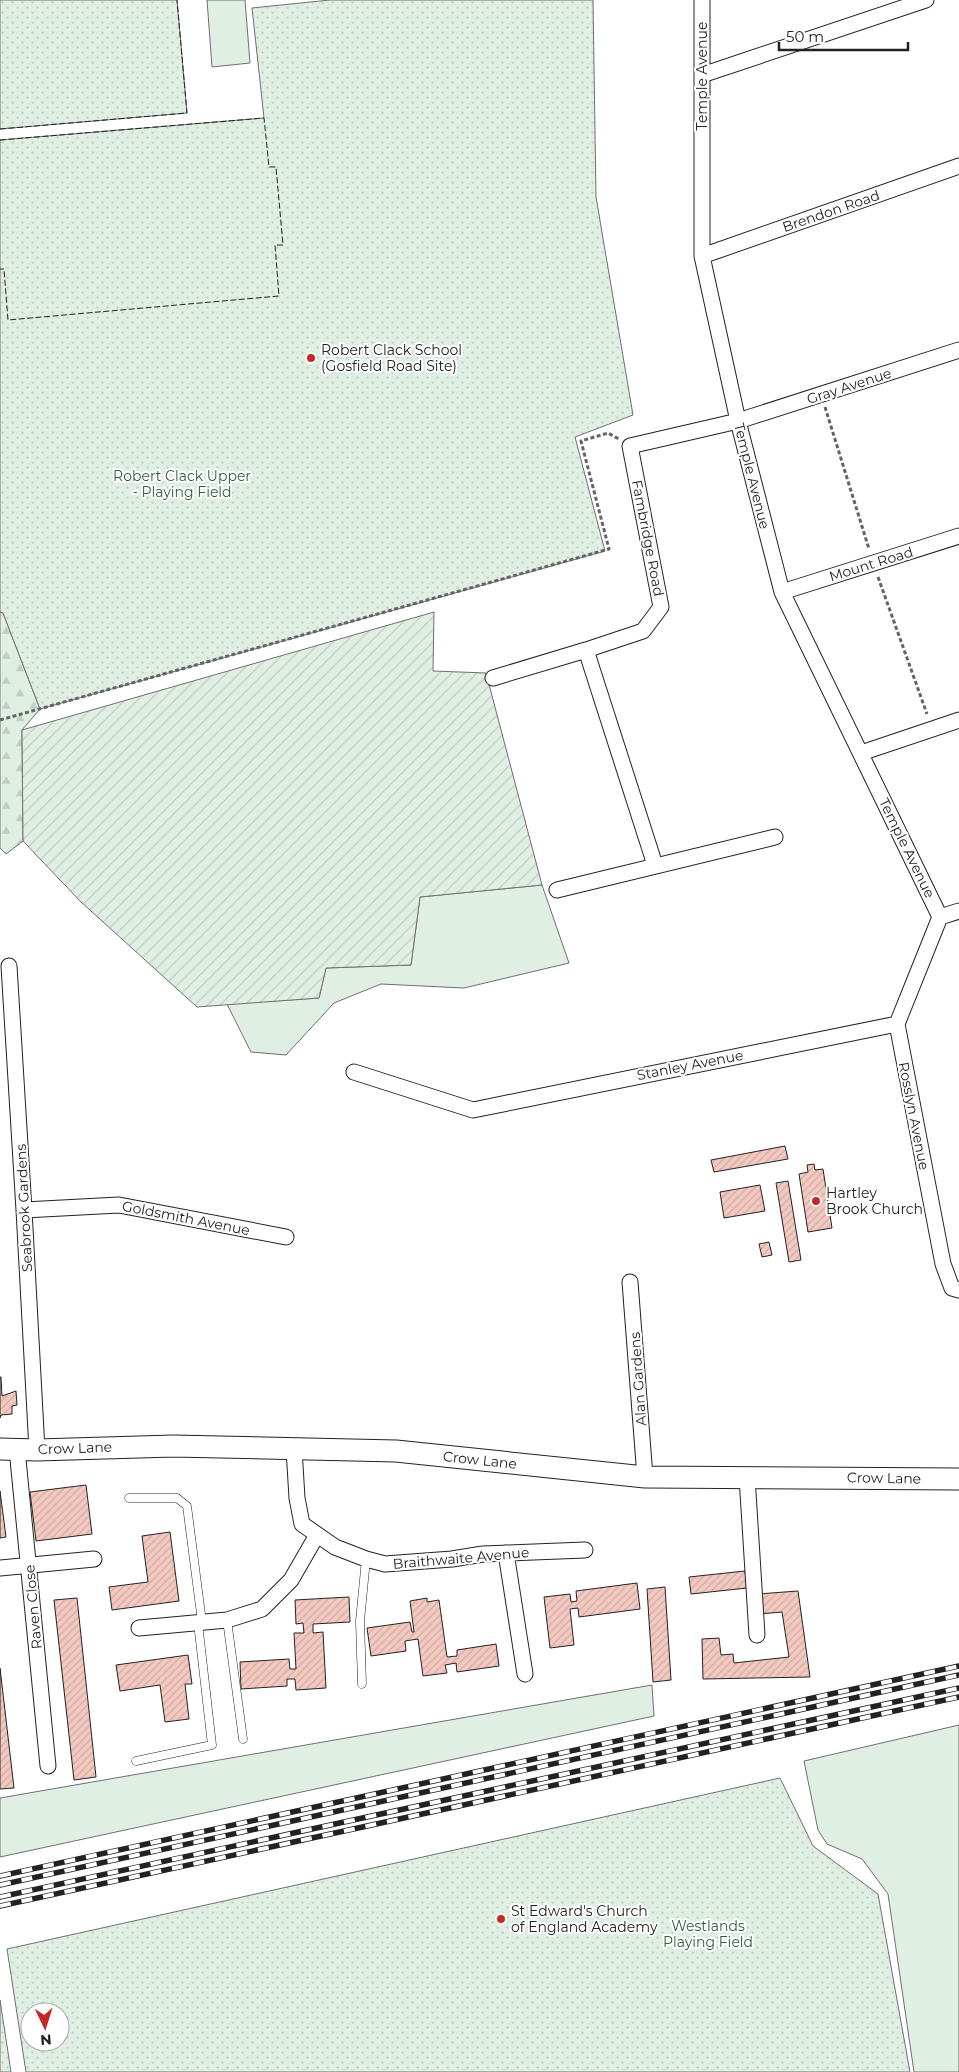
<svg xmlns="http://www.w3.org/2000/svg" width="959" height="2072" font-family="Montserrat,sans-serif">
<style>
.grass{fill:#e0efe3;stroke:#6f6f6f}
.forest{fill:url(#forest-firs);stroke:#6f6f6f}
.park{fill:url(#park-dots);stroke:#6f6f6f;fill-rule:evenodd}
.garden{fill:url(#garden-furrows);stroke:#6f6f6f}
.building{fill:url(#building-hatch);stroke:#222}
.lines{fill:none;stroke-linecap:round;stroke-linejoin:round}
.lane-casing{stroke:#222;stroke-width:9}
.street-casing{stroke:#222;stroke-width:17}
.secondary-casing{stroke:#222;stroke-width:23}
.path{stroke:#646464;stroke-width:3;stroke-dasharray:4 2.5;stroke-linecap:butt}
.lane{stroke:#fff;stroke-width:8}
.street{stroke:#fff;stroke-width:15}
.secondary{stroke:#fff;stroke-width:21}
.rail-casing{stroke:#222;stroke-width:5.5}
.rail{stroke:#fff;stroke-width:4;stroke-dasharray:11;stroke-linecap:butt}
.fence{stroke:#222;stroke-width:1;stroke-dasharray:6 2.5;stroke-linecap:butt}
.poi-dot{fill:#c62828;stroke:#fff;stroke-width:2}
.labels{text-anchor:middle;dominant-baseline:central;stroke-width:4;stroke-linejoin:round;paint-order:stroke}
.street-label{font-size:14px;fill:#222;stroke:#fff}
.poi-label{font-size:14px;fill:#222;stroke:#fff;text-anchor:start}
.park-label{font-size:14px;fill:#2f5e38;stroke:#fff}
</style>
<defs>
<pattern id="forest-firs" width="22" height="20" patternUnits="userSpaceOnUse" patternTransform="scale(1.25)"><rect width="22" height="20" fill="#e0efe3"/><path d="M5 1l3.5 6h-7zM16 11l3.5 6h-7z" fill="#c0cdc2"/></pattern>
<pattern id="park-dots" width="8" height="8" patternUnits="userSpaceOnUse" patternTransform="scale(1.25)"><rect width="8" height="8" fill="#e0efe3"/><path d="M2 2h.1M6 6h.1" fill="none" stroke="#c0cdc2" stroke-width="1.8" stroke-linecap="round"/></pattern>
<pattern id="garden-furrows" width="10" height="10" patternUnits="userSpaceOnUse" patternTransform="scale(1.25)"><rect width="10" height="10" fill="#e0efe3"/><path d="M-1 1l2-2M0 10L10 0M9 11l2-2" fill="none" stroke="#c0cdc2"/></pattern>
<pattern id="building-hatch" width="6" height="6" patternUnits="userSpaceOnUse" patternTransform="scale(1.25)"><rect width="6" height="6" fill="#f3c9c0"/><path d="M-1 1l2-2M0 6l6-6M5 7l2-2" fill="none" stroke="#d0aca5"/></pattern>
</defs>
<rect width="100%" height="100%" fill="#fff"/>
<path class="grass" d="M207 0H245L250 63 212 67Z
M542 885 569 963 464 988 381 984 334 1003 286 1055 251 1052 227 1004 319 998 326 968 411 965 420 897Z
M652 1685 654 1716 0 1857V1798Z
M959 1725V2072H914L888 1894 862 1859 827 1844 818 1830 804 1761Z"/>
<path class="forest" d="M0 612 3 613 40 709 22 730 23 841 6 854 0 848Z"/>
<path class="park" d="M0 0H177L187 113 0 129Z
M330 0H593L596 197 633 415 575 437 605 551 40 709 3 613 0 612V140L264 118 252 8Z
M780 1778 813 1846 878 1894 910 2072H26L7 1949ZM30 2012H60V2042H30Z
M0 2000 11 2072H0Z"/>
<path class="garden" d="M434 612 433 671 486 673 542 885 420 897 411 965 326 968 319 998 197 1007 81 902 23 841 22 730Z"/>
<path class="building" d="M785 1146 788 1159 714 1172 711 1160Z
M814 1164 815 1170 823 1169 832 1228 808 1232 799 1174 808 1172 807 1165Z
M788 1181 801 1260 789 1262 776 1183Z
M760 1185 765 1211 724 1218 720 1192Z
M769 1242 772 1255 762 1257 759 1244Z
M0 1377H1L2 1396 16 1391 17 1405 12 1406V1414L1 1415 0 1418Z
M86 1485 92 1534 36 1541 30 1492Z
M0 1491 6 1537 0 1538Z
M170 1532 179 1601 112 1610 109 1587 148 1582 142 1536Z
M745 1571 747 1588 691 1594 689 1577Z
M637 1583 640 1609 579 1617 578 1608 570 1609 574 1645 550 1648 544 1597 570 1594 571 1602 577 1601 576 1591Z
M665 1587 671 1680 653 1682 647 1589Z
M798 1591 810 1677 703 1679 702 1639 719 1638 721 1655 733 1654 734 1663 789 1657 782 1612 759 1614 758 1594Z
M349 1597 350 1622 313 1624V1633L323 1632 326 1688 296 1690 295 1679H287V1686L241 1689 240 1662 289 1659 290 1669H296L294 1633H304L303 1623 296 1624 295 1600Z
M77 1598 96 1777 74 1780 54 1600Z
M427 1598V1602L439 1600 447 1657 457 1656V1650L496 1644 499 1666 457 1672 456 1663 445 1665 447 1673 423 1676 418 1639 405 1641 406 1651 371 1656 367 1628 410 1622 412 1632H414L410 1601Z
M188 1655 192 1684H185L189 1719 165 1722 160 1685 120 1691 116 1665Z
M0 1668 14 1788 0 1789Z"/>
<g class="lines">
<g class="lane-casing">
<path id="lane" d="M129 1498H177L187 1506 202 1622
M227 1620 243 1739
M362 1684 360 1621 366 1559
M136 1761 212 1745 198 1623"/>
</g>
<g class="street-casing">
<path id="street" d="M702 0V256L738 421 782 592 940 917
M702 75 926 0
M702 256 959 166
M782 592 959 536
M493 678 586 650
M861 753 959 720
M655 865 586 650 643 631 661 607 630 446 738 421 959 350
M557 890 775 837
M9 966 24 1210 37 1450
M897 1024 943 1264 952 1288 959 1290
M354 1072 473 1110 897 1024 940 917 959 911
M24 1210 119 1205 286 1237
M630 1282 645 1477
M17 1449 48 1766
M294 1449 297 1498 302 1524 335 1547 366 1559 385 1564 452 1559 483 1554 585 1550
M747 1477 757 1635
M506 1553 525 1674
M0 1568 94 1559
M139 1628 227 1620 262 1609 291 1580 317 1535"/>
</g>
<g class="secondary-casing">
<path id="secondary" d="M0 1449 37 1450 173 1446 396 1451 645 1477 959 1479"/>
</g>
<path class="path" d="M825 407 869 549
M878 577 927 714
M0 720 609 549 581 441 608 433 619 439"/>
<use href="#lane" class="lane"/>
<use href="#street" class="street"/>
<use href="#secondary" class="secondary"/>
<g class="rail-casing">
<path id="rail" d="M0 1876 959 1666
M0 1885 959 1675
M0 1897 959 1688
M0 1906 959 1697"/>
</g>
<use href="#rail" class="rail"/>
<path class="fence" d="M0 129 187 113 177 0
M0 140 264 118 269 167H276L283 245H275L279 296 8 320 4 269H0"/>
</g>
<g class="poi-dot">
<circle cx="311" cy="358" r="5"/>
<circle cx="816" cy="1201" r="5"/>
<circle cx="501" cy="1919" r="5"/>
</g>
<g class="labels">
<g class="street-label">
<text transform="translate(702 76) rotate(-90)">Temple Avenue</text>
<text transform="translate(831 211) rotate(-19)">Brendon Road</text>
<text transform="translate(849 386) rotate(-18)">Gray Avenue</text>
<text transform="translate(752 476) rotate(76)">Temple Avenue</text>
<text transform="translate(648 538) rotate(79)">Fambridge Road</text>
<text transform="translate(871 564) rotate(-17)">Mount Road</text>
<text transform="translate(907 848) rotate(64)">Temple Avenue</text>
<text transform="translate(690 1065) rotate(-11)">Stanley Avenue</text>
<text transform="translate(914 1116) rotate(79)">Rosslyn Avenue</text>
<text transform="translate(24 1208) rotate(-93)">Seabrook Gardens</text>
<text transform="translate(186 1218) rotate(11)">Goldsmith Avenue</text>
<text transform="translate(638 1379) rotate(-94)">Alan Gardens</text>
<text transform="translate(75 1448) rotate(-2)">Crow Lane</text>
<text transform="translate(480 1460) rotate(6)">Crow Lane</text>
<text transform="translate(884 1478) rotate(1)">Crow Lane</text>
<text transform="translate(461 1558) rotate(-5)">Braithwaite Avenue</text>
<text transform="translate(33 1607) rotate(-95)">Raven Close</text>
</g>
<g class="poi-label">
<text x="321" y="350">Robert Clack School<tspan x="321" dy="16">(Gosfield Road Site)</tspan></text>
<text x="826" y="1193">Hartley<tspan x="826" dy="16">Brook Church</tspan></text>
<text x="511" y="1911">St Edward's Church<tspan x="511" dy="16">of England Academy</tspan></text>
</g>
<g class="park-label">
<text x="182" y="476">Robert Clack Upper<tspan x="182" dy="16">- Playing Field</tspan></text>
<text x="708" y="1926">Westlands<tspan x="708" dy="16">Playing Field</tspan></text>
</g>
</g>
<g transform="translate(45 2027) rotate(176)"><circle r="24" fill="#ffffff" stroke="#a7a7a7"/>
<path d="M0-4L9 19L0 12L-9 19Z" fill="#c62828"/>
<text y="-8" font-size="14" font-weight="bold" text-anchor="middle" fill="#222222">N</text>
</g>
<path d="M779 42v8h129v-8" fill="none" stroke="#222222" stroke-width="2.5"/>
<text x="786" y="42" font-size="15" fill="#222222" stroke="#ffffff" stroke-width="4" paint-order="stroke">50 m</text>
</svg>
